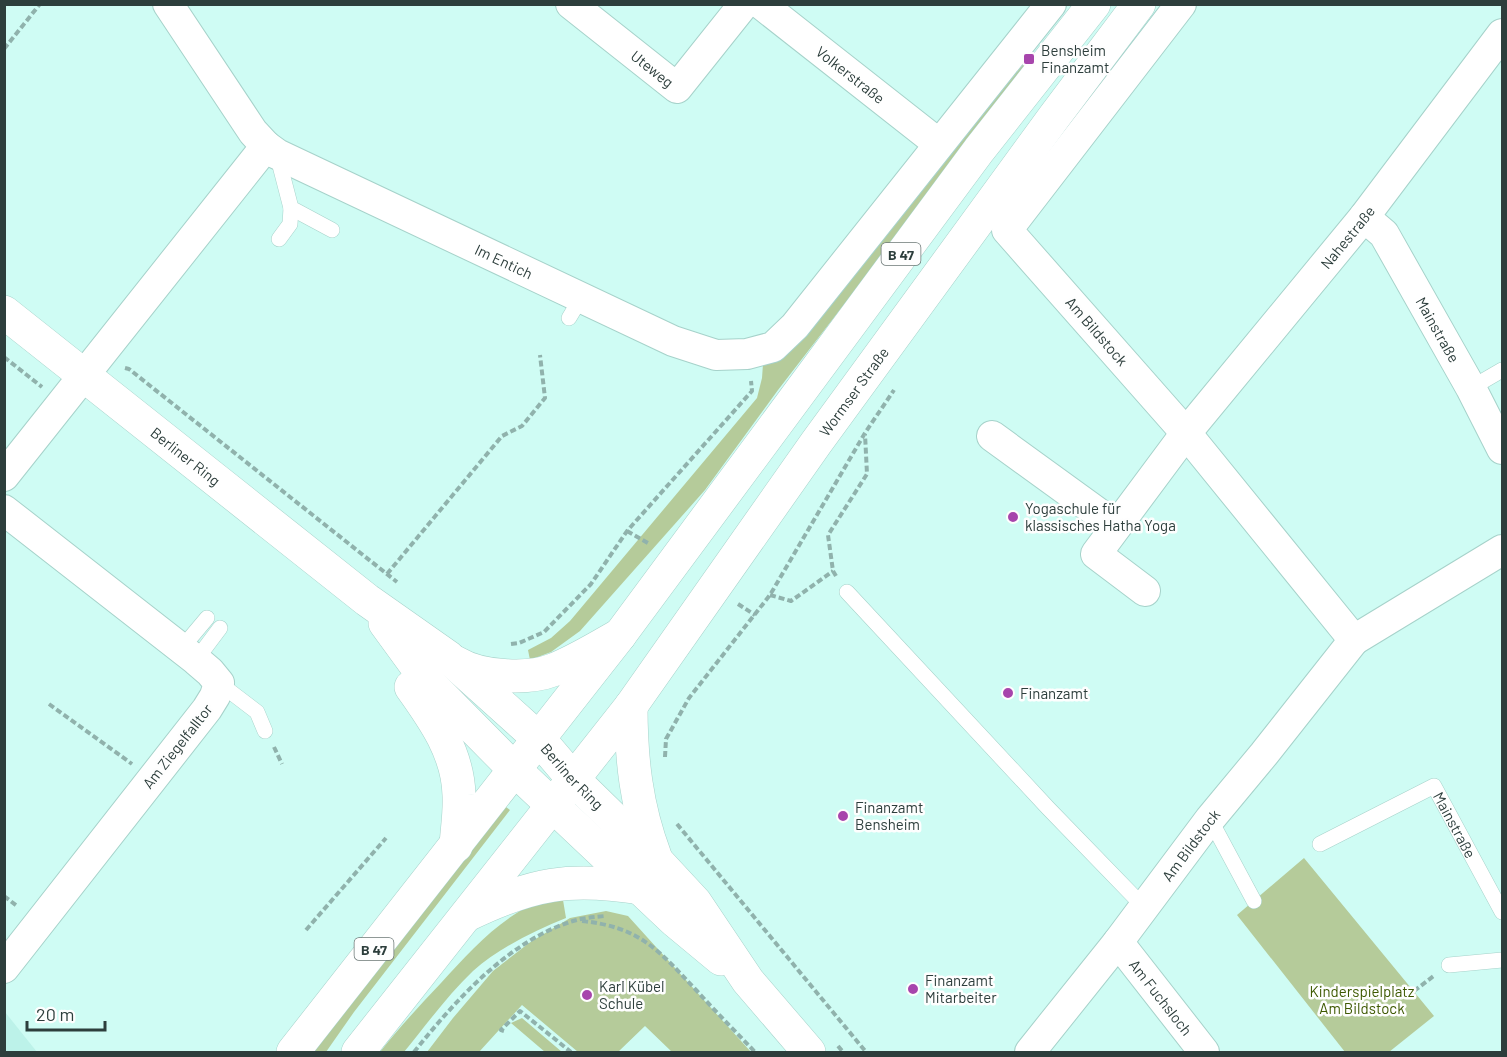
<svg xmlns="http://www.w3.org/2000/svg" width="1507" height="1057" font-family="Barlow,sans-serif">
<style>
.built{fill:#bcf2e9}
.green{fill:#b5cb9a}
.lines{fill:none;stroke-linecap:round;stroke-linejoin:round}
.service-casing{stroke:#a6d2ca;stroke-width:16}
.minor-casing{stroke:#a6d2ca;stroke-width:32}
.tertiary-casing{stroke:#a6d2ca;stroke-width:34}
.primary-casing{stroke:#a6d2ca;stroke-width:34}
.path{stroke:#90b2ac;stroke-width:4;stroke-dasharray:6 3;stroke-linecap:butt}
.service{stroke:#fff;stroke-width:15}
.minor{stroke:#fff;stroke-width:30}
.tertiary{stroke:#fff;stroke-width:33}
.primary{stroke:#fff;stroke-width:33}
.poi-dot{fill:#a745ac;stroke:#fefefe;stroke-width:2}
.labels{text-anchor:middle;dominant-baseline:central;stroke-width:5;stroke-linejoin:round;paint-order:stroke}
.shield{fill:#fefefe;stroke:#6c7876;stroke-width:1.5}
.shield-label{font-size:14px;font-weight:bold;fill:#2d3e3c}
.poi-label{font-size:15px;fill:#2d3e3c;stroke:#fefefe;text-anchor:start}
.street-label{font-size:15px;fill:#2d3e3c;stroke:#fefefe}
.park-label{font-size:15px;fill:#3e5902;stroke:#fefefe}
</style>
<rect width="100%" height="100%" fill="#cffcf4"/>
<path class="built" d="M4 1012H5L37 1052H5Z"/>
<path class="green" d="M1025 62 1029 65 778 390 705 490 580 631 551 652 530 660 528 650 551 638 570 621 757 398 762 378 763 364 780 360 808 334Z
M506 807 510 810 354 1012 326 1052H313Z
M1304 858 1434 1016 1389 1052H1345L1237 915Z
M562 894 566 918C534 931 499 948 473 971 448 995 426 1025 404 1052H380C399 1028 420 1005 441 983 476 945 510 906 562 894Z
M606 911 628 916 751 1052H672L645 1026 618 1052H578L522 1005 479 1052H427L453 1018 493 971 529 943 570 918Z
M522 1018 562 1052H545L511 1023Z"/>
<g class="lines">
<g class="service-casing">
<g id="service">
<path d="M277 154 291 208 332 230"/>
<path d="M279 239 290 224 291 208"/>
<path d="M569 318 581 298"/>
<path d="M1471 388 1502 370"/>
<path d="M847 592 1048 808 1144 907"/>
<path d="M181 649 207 618"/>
<path d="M196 660 220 628"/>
<path d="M219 683 257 712 265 731"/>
<path d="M1210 819 1254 901"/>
<path id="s1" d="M1320 844 1434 786 1502 912"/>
<path d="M1449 965 1502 960"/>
</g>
</g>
<g class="minor-casing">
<g id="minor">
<path d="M168 4 253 132 266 146"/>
<path id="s2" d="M571 4 677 88 744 4"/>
<path id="s3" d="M761 4 939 144"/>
<path id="s4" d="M1364 217 1384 234 1471 388 1502 449"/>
<path d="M992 436 1116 526"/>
<path id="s5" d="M4 476 266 146 277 154 673 341 716 355 747 354 773 347 795 326 1051 4"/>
<path d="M4 510 196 660 210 672 219 683 215 696 207 709 4 968"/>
<path id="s6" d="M1145 591 1096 554 1186 433 1364 217 1502 34"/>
<path d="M1354 640 1502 550"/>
<path id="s7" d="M1118 942 1204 1052"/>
<path id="s8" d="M1030 1052 1118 942 1210 819 1264 754 1354 640 1186 433 1007 230 1181 4"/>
</g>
</g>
<g class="tertiary-casing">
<g id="tertiary">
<path id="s9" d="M4 312 367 600 448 657 539 739 574 780 656 860 695 902 748 981 809 1052"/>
<path d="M385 623 428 682 515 770 674 920 721 959"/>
<path d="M457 663C480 677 527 680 553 670 576 661 598 647 620 635"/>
<path d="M411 687C434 719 458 753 459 795 460 812 457 829 456 846"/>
<path d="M631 706C631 758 636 806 655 856"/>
<path d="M467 915C533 883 569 877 641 888"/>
</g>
</g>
<g class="primary-casing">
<g id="primary">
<path d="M293 1052 620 635 979 150 1094 4"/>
<path id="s10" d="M358 1052 631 706 816 443 1054 117 1139 4"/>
</g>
</g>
<path class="path" d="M4 49 40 4
M4 357 42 387
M125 368 129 369 397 582
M627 531 648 543
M387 574 502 436 522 426 545 398 540 355
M836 576 833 571 828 535 867 474 865 434
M770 595 791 601 833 571
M738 604 755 615
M511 644 519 643 544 632 591 584 627 531 752 391 751 381
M49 704 132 764
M274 747 282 764
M665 757 666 739 689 698 770 595 865 433 894 390
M677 824 866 1052
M4 896 17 906
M582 921C641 927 659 951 697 991 716 1012 736 1032 755 1052
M306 930 386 838
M1414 991 1435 975
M504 1031 501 1030 520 1011 571 1052
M838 1046 843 1052
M414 1052C455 1001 508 941 573 921 583 918 594 917 605 916"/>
<use href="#service" class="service"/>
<use href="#minor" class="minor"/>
<use href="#tertiary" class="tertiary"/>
<use href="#primary" class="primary"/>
</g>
<g class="poi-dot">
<rect x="1023" y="53" width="12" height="12" rx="3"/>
<circle cx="1013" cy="517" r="6"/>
<circle cx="1008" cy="693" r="6"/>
<circle cx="843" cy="816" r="6"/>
<circle cx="913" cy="989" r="6"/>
<circle cx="587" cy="995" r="6"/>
</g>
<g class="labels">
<g class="shield">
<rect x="881.5" y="243" width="39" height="22" rx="4.5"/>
<rect x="354.5" y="938" width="39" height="22" rx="4.5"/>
</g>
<g class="shield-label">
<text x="901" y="254">B 47</text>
<text x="374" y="949">B 47</text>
</g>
<g class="poi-label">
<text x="1041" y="50">Bensheim<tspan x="1041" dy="17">Finanzamt</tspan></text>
<text x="1025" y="508">Yogaschule für<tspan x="1025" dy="17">klassisches Hatha Yoga</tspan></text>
<text x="1020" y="693">Finanzamt</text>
<text x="855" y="807">Finanzamt<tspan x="855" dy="17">Bensheim</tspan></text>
<text x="925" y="980">Finanzamt<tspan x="925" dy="17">Mitarbeiter</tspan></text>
<text x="599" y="986">Karl Kübel<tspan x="599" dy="17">Schule</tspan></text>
</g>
<g class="street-label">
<text stroke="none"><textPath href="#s2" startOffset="104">Uteweg</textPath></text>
<text stroke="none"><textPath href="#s3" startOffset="114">Volkerstraße</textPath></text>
<text stroke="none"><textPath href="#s6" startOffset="466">Nahestraße</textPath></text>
<text stroke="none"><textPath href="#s5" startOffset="686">Im Entich</textPath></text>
<text stroke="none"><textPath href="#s4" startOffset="136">Mainstraße</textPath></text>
<text transform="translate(1097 331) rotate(49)">Am Bildstock</text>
<text stroke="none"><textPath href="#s10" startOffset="826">Wormser Straße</textPath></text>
<text stroke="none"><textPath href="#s9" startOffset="232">Berliner Ring</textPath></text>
<text transform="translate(177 746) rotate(-52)">Am Ziegelfalltor</text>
<text stroke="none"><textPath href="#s9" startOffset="735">Berliner Ring</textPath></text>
<text stroke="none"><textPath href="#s1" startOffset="172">Mainstraße</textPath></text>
<text stroke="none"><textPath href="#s8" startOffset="262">Am Bildstock</textPath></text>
<text stroke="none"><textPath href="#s7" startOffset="70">Am Fuchsloch</textPath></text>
</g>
<g class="park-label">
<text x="1362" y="991">Kinderspielplatz<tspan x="1362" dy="17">Am Bildstock</tspan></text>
</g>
</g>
<rect width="1507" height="1057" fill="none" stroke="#2d3e3c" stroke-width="12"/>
<path d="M27 1021v9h78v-9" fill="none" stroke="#2d3e3c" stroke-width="3"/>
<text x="36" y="1021" font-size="18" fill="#2d3e3c" stroke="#fefefe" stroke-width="4.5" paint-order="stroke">20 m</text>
</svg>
